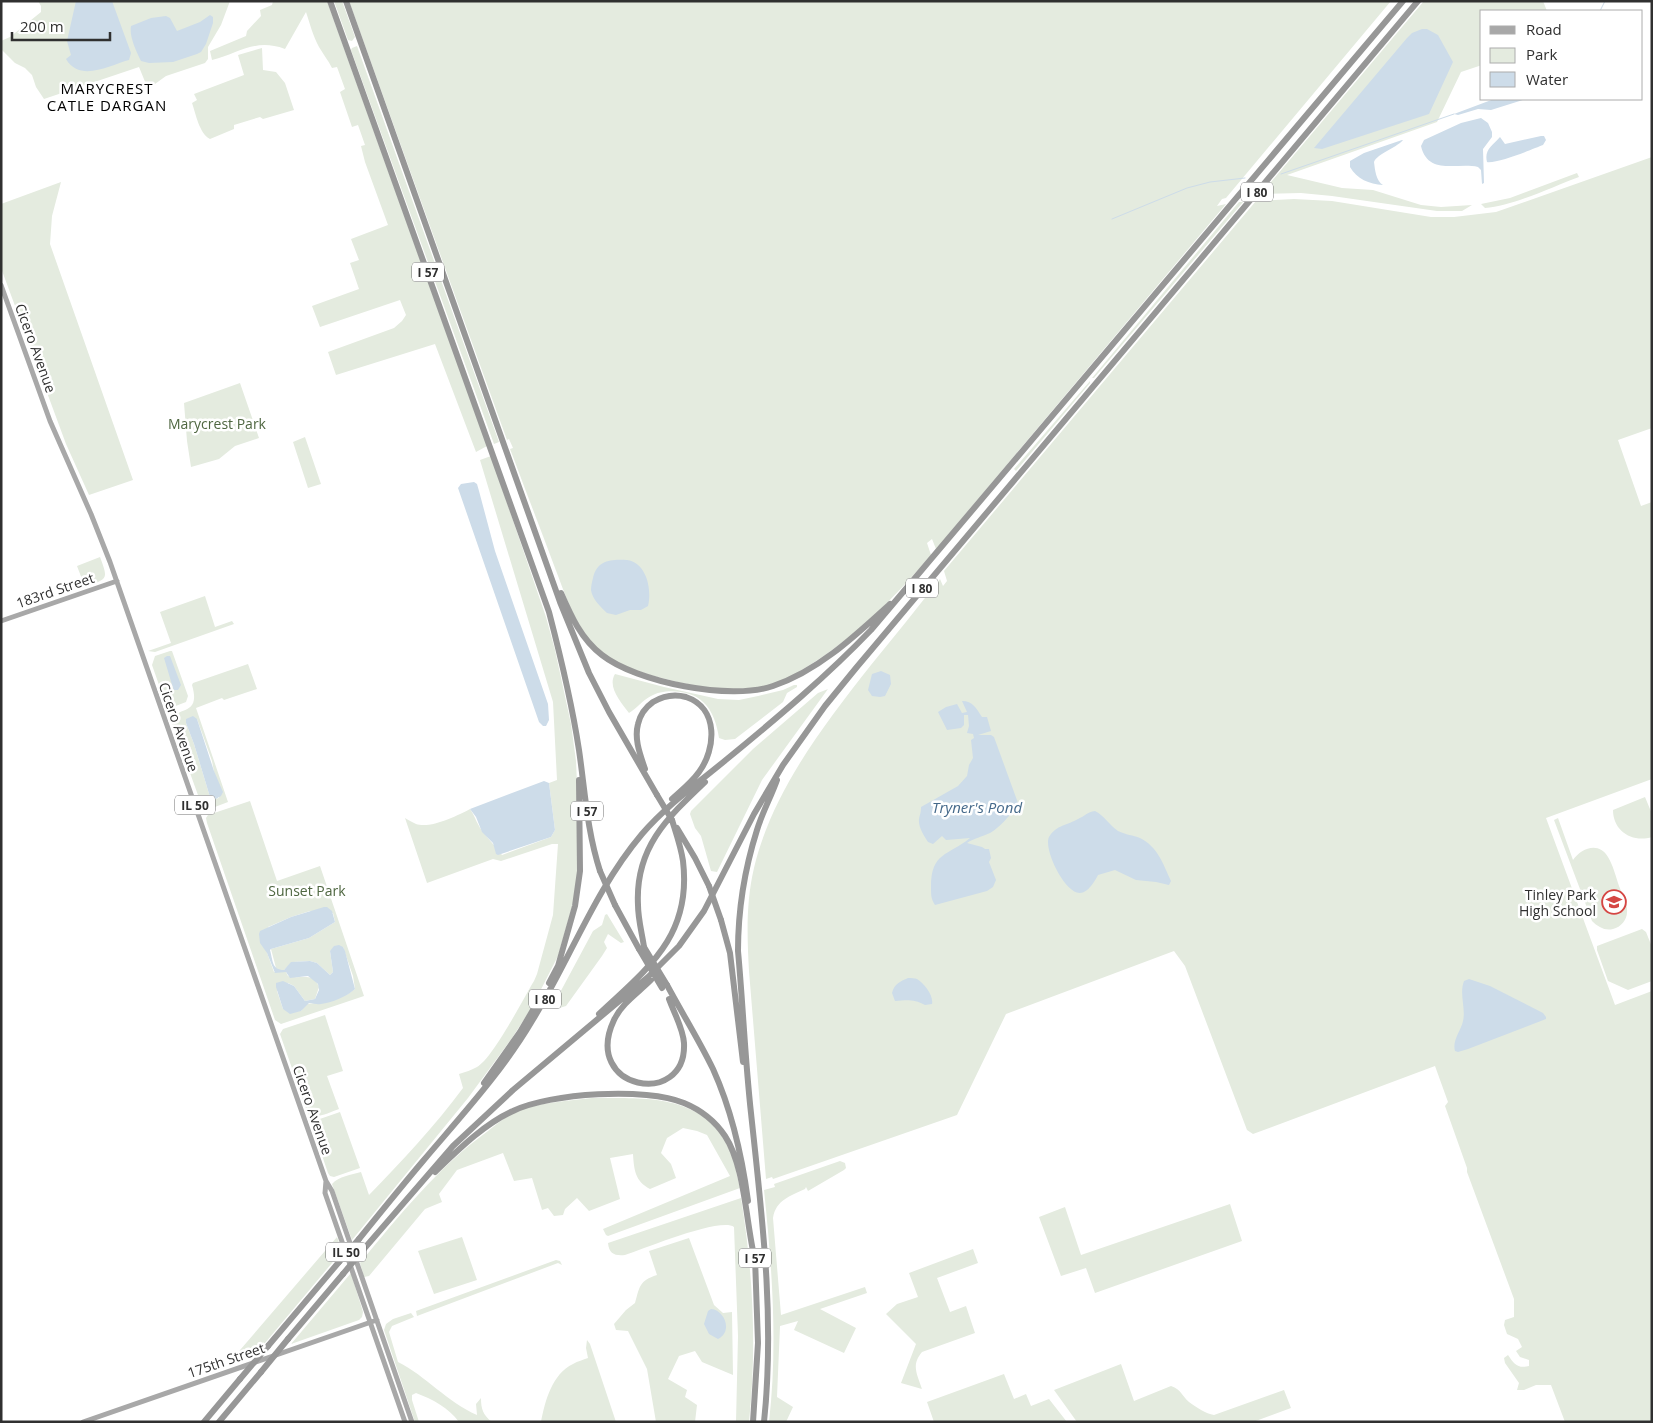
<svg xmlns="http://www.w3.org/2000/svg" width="1653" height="1423" font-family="'Open Sans',sans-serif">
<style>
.green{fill:#e4ebdf;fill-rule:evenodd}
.water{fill:#cddce9}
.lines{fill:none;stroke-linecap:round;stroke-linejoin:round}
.stream{stroke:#cddce9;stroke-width:1}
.major{stroke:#a8a8a8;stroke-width:5}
.highway{stroke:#979797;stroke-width:6}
.highway-bridge{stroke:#979797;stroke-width:6}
.labels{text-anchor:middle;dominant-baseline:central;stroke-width:5;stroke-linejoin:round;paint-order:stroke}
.shield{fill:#fff;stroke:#6e6e6e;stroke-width:1}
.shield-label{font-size:12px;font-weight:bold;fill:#303030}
.street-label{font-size:14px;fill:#303030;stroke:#fff}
.park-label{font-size:14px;fill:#4f6741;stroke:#fff}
.poi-label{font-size:14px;fill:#303030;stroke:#fff;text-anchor:end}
.neighbourhood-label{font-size:15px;letter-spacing:1px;fill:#000;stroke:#fff}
.water-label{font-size:15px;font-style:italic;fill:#45698a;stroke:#fff}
</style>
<rect width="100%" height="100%" fill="#fff"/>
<path class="green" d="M38 1H230L221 25 208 47V59L205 63 166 76 148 89 139 67 44 99 36 87 32 75 25 68 15 63 1 49V41L10 37 41 12V6Z
M273 1H327L487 446 476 452 435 344 336 375 328 352 394 328 402 321 406 315 400 300 320 327 312 306 359 289 350 263 359 260 351 239 388 225 365 162 361 146 365 145 358 125 352 127 340 92 345 89 337 67 332 68C328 60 323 54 319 47 313 36 310 24 306 12L285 49C255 38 240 53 212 60L210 51 246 36 247 31 261 16 260 10 272 5Z
M334 1H342L355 37 352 41 348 40Z
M349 1H1391L1226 198 1222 199 1217 206 1226 204 936 549 932 539 927 543 931 555C895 597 856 637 808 666 794 675 779 684 763 687 730 692 694 687 662 678 635 671 604 661 587 637 572 617 564 591 555 568 542 533 528 497 515 462L510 449 513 448 509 439 507 440Z
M1424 1H1543L1547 11H1482V65L1461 72 1437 122 1287 175 1342 188 1373 190 1421 205 1441 207 1472 205 1462 211H1437L1332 196 1301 193 1261 194Z
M357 46 499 442 494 444 351 50 352 48Z
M262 48 263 70 276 72 285 83 294 110 263 119 260 117 234 125V129L210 139C199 133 196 114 192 103L197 100 194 94 244 75 238 55Z
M1652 157V428L1618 440 1641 506 1652 502V779L1546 818 1615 1005 1652 991V1422H1565L1551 1385H1536L1524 1390H1517L1519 1383 1505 1363 1504 1358 1508 1355C1514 1364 1518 1369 1529 1366V1360L1520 1357 1516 1351 1522 1347 1518 1339 1507 1334 1504 1325 1505 1320 1514 1317V1299L1467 1172V1168L1445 1106 1448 1102 1435 1066 1253 1134 1247 1130 1185 966 1174 951 1006 1014 957 1115 773 1179 772 1177 766 1179 749 971C747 936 746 902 754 868 772 792 823 726 871 665 894 637 917 608 940 579L943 586 947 581 944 571 1256 201 1294 199 1332 201 1431 217H1454L1496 212Z
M1577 173 1579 177C1552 187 1513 206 1485 208L1481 204 1510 198Z
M61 182 52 216 50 244 133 480 89 495 66 444 1 268V204Z
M1239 202H1243L1094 378H1092Z
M1090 381V383L1016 471 1014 469Z
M240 383 259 438 235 446 219 459 191 467 187 441 184 403Z
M305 437 321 484 308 488 293 442Z
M491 456 546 617 555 650 571 724 576 761 578 805 577 889 558 956 532 1007 512 1038 468 1098 352 1240 332 1184C339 1176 351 1175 361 1172L369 1195C402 1161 435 1126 463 1088L459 1074C465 1072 472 1070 477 1067 493 1058 523 999 534 981L537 974 553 915 558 844H552L501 861 493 859 427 883 405 818C408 820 412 822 416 824 430 829 457 816 470 809 475 816 478 827 484 833 490 841 496 847 502 855L551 837 555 830 549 783 557 780 553 702 480 460Z
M100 557C109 581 107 578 85 587L77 566Z
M205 596 215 627 232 621 234 624 155 652 148 651 171 643 160 612Z
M170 651H172L188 696 186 702 173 707H170L165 702 152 665 155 656Z
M248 664 257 689 224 700 222 698 196 708 228 802 207 810 203 809 172 723C173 704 202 719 192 685L193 683ZM197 719 212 761 219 798 214 799 210 797 194 744 186 723Z
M615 674 664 687 718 699 739 700 758 696 783 690 794 685H797V687L787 693 783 702 735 739 725 740 719 738C717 725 713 711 703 702 692 690 664 688 651 696 643 700 636 709 629 713 621 702 607 687 615 674Z
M828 689 762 780 717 872 711 871 701 836 695 828 690 814 691 811 753 749 818 693Z
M1645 797 1652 814V837C1632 843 1613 831 1613 810Z
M250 801 277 881 320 866 364 996 281 1024 275 1020 207 823 206 818 208 815ZM310 911 333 913 335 922 309 938 271 949 276 968 278 970H284L293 962 310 961 317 963 330 975 333 972 330 951 343 947 353 976 355 989 348 994 327 1002 306 1004 301 1011 283 1009 277 991 288 983 294 986 305 1001 315 999 319 987C313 971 300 980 288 976L286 972H274L266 950 268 927 291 917Z
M1558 818 1573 860C1581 848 1599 841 1608 857 1613 865 1616 877 1619 886 1622 894 1628 904 1627 912 1627 920 1621 927 1613 929 1605 931 1598 927 1592 921L1554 820Z
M607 914 624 942 621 943 608 934 604 942 607 948 602 956 566 1006 556 1009V1000L593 931 602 925 605 915Z
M1642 929 1646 932 1652 947V981L1628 990 1608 981 1597 950V946Z
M325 1015 343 1071 327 1076 339 1109C330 1112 316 1120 308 1114L280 1034 283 1029Z
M592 1098C645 1098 705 1093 730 1151 735 1162 737 1176 740 1188L608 1236 606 1235 603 1229 730 1176 707 1135 697 1131 683 1128 667 1138 661 1153 671 1164 676 1178 650 1189C635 1181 634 1170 633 1154L610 1158 620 1199 589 1211 577 1198 565 1209 563 1215 554 1216 548 1208 542 1210 532 1178 514 1181 503 1153 457 1170 439 1194 442 1202 425 1209 369 1276 364 1277 360 1263C399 1216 438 1167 488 1131 498 1123 508 1115 520 1110 543 1102 568 1101 592 1098Z
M340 1112 360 1168 334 1177 330 1176 328 1173 312 1126 314 1121Z
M840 1161 845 1163 846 1168 844 1170 808 1191 806 1187 805 1189C790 1196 776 1200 773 1218L781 1315 865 1287 867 1293 820 1309 856 1328 844 1353 794 1330 798 1321 780 1326 777 1397 793 1407 786 1422H769C778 1345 772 1267 764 1190L775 1187 774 1184Z
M741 1198C753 1272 757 1347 749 1422H736L738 1336 734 1227C720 1217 644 1249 625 1255 615 1256 609 1254 608 1243Z
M1230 1204 1242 1241 1095 1293 1086 1268 1061 1276 1039 1217 1065 1207 1081 1255Z
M337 1237 342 1251 260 1349 253 1357 228 1364Z
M462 1237 477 1280 434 1294 418 1251Z
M689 1238 714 1305 723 1313 732 1312 733 1375 702 1362 695 1351 679 1356 668 1379 687 1390 685 1397 697 1405 695 1422H656L647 1369 628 1331 616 1330 614 1324 626 1310 635 1303C640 1286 639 1281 657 1275L649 1251Z
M973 1249 978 1263 937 1278 950 1312 966 1306 975 1333 922 1352C911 1365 917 1374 922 1389L901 1383 916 1344 886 1314 897 1304 918 1297 909 1273Z
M556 1260 560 1261 562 1265 558 1263 417 1316 416 1311Z
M351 1273 363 1312 362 1317 359 1320 291 1344Z
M411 1313 414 1317 392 1326 389 1332 398 1362C426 1376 447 1402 477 1415L476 1404 481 1398C481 1409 483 1415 492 1422H459C449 1408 432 1399 416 1393L412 1395V1400L419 1422H415L384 1330 386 1324 393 1319Z
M587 1340 590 1344 616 1422H541C545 1401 552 1374 573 1364 578 1361 583 1360 588 1358L586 1348Z
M1121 1364 1134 1401 1171 1386C1182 1390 1181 1395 1189 1402 1196 1407 1206 1414 1214 1415L1284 1390 1291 1408 1253 1422H1077L1054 1390Z
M1004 1374 1014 1399 1026 1394 1031 1406 1049 1399 1067 1422H934L927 1402Z"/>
<path class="water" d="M76 1H112L131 53 129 60C110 65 80 83 66 59L71 55 67 41Z
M210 15 213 17V23L206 44 201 52 197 54 173 62 149 63 141 61C136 51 129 36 131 26L151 18 166 16 170 18 177 31 200 22Z
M1422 29H1427L1438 35 1453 62 1429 114 1322 149 1314 148 1407 38 1412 33Z
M1494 99H1526L1491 110 1478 109 1458 115 1454 114Z
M1481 118 1488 123 1492 132V137L1483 149 1484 183 1482 184 1481 170 1478 167C1458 162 1428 176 1421 146L1424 140 1461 123Z
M1541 136H1544L1546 140 1543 145C1533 149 1496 164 1487 162 1484 150 1492 146 1500 137L1505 144Z
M1402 140H1403C1395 149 1378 153 1374 162 1375 170 1376 181 1383 185 1369 184 1357 179 1350 167V161L1364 153Z
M474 482 477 484 479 491 495 551 548 704 549 720 546 726H543L539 722 458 488 461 484Z
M627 560C647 563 652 590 648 606L641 610H630L616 615 607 613C601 607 592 599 591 590 591 586 592 582 593 578 597 560 611 559 627 560Z
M167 656H170L181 685 178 690H174L173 688 164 658Z
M881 671 890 675 891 684 885 696 880 697 872 696 868 690 872 674Z
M962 701C973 701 976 708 982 717H987L991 731 978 735H991L994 737 1018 803C1014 812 999 828 990 833 982 837 974 838 967 843L982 847 985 849H989L991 858 989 862 996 880 993 887 987 891 935 905C931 899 931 895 931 887 931 852 948 856 970 838L946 840 942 836 933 844 928 842C924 836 918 827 919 819 920 814 921 813 921 807L958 786 967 776 969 765 973 758 971 740 974 738 973 734 967 733 969 726 968 715H964V725L961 728 947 730 938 712 946 707 957 704 962 713 967 712Z
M193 716 197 719 214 771 223 792 221 796 214 800 210 797 194 744 186 723V719Z
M544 781 549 783 555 830 551 837 498 855 496 854 493 843 482 832 476 817 470 809Z
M1095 811C1105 816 1109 825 1118 831 1126 835 1133 835 1140 838 1158 847 1163 864 1171 881L1169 885 1156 882 1136 880 1115 870 1098 875C1095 881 1088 893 1080 893 1065 894 1043 849 1049 837 1056 825 1068 825 1078 819 1085 816 1087 812 1095 811Z
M324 907H327L332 911 335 922 309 938 271 949 270 950C273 961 272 970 284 970L291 962 310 961 317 963 330 975 333 972 330 951 334 946 339 945 343 947 345 951 355 989C348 996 331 1003 321 1004 317 1005 313 1003 309 1003L301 1011 290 1014 283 1009 276 987V983L283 981 294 986 305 1001 315 999 319 990 318 984 308 976 290 978 286 972 275 973 267 953 260 943 259 934 260 931 291 917Z
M908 978C911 978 915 978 917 979 924 983 934 996 932 1004L925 1005C914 999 907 1000 895 1001L892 993C894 984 901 981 908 978Z
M1469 979 1490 986 1543 1013 1546 1017V1019L1468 1049 1458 1052 1455 1051C1452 1040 1461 1031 1463 1021 1466 1008 1459 994 1464 981Z
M711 1309C725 1310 733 1332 718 1339L709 1334 704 1324 708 1311Z"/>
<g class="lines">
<path class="stream" d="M1600 11 1605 1
M1281 174 1454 114
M1112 219 1187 188 1210 182 1245 178"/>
<path class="major" d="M1 285 50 421 91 514 110 562 326 1181 332 1191 412 1422
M1 621 117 581
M326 1181 325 1193 405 1422
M83 1422 377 1320"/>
<path class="highway" d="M330 1 549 612C561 658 572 704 579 750 585 791 587 831 600 871
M346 1 560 602 589 673 609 712 657 795
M561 593C571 616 581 639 602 655 636 682 731 701 773 686 818 671 855 636 890 604
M645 769C640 754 634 739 638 724 640 715 646 707 653 702 663 696 675 694 686 697 719 708 716 749 699 772 692 782 682 790 672 799
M677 828 695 858 709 886
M615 905 639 949
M721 920 730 953 743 1062
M644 947C642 933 638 919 638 905 635 848 667 818 705 782
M651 980C638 993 622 1003 614 1020 581 1090 687 1109 684 1043 683 1028 674 1013 669 999
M549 983 558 966 575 906 580 871 579 780
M667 985C682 1013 699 1040 713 1069 732 1111 742 1156 748 1201
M599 1014C648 968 692 936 683 861 681 847 676 833 672 820
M484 1083 520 1032 543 993
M435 1172C458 1150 484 1124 513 1111 550 1093 646 1087 684 1103 701 1110 715 1121 725 1136 745 1166 746 1224 755 1260
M359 1239C380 1213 401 1187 423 1161 461 1116 502 1072 532 1021 571 958 594 891 642 834 667 805 698 783 727 759 777 718 827 676 871 630L1403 1
M363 1250 453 1146 513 1090 648 977 679 946 704 911 754 814 783 765 825 706 856 668 1418 1
M288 1339 343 1274
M268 1346 339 1262
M204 1422 240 1379
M219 1422 261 1372
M753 1422 758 1343 755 1258
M764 1422C775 1318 762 1216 751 1113 745 1059 743 1005 738 951 738 908 744 871 757 830 762 813 771 797 777 780"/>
<path class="highway-bridge" d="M657 795 672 820
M600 871 615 905
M709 886 721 920
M644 947 667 985
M639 949 662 988
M339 1262 359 1239
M343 1274 363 1250
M261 1372 288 1339
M240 1379 268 1346"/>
</g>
<defs>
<g id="school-ring" transform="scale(1.25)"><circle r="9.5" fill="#fff" stroke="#d54643" stroke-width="1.5"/><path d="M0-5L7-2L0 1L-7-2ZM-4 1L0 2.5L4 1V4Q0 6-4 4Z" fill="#d54643"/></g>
</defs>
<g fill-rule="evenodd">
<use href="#school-ring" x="1614" y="902"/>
</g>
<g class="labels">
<g class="shield">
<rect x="1241" y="182.5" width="32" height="19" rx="4"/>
<rect x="412" y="262.5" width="32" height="19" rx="4"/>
<rect x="906" y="578.5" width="32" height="19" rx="4"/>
<rect x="175" y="795.5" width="40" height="19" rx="4"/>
<rect x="571" y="801.5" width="32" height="19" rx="4"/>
<rect x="529" y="989.5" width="32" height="19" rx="4"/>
<rect x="326" y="1242.5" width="40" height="19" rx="4"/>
<rect x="739" y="1248.5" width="32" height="19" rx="4"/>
</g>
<g class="shield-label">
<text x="1257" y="192">I 80</text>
<text x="428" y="272">I 57</text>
<text x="922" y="588">I 80</text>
<text x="195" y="805">IL 50</text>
<text x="587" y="811">I 57</text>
<text x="545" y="999">I 80</text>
<text x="346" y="1252">IL 50</text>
<text x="755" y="1258">I 57</text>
</g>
<g class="street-label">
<text transform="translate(36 348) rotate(70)">Cicero Avenue</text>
<text transform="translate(55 590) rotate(-19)">183rd Street</text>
<text transform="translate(179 727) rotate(71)">Cicero Avenue</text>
<text transform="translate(313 1110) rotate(71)">Cicero Avenue</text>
<text transform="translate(226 1360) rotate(-19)">175th Street</text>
</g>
<g class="park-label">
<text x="217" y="423">Marycrest Park</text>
<text x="307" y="890">Sunset Park</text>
</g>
<g class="poi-label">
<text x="1596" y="894">Tinley Park<tspan x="1596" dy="16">High School</tspan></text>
</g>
<g class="neighbourhood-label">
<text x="107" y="88">MARYCREST<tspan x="107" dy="17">CATLE DARGAN</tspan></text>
</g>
<g class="water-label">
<text x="977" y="807">Tryner's Pond</text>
</g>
</g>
<rect width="1653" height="1423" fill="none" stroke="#303030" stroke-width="5"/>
<rect x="1480" y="10" width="162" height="90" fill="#ffffff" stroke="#acacac"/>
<rect x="1490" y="26" width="25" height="8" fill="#a8a8a8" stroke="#acacac"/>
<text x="1526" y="35" font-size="15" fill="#303030">Road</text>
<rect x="1490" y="48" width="25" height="15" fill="#e4ebdf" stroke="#acacac"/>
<text x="1526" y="60" font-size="15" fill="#303030">Park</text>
<rect x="1490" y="72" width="25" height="15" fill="#cddce9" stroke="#acacac"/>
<text x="1526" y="85" font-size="15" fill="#303030">Water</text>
<path d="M12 32v8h98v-8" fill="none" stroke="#303030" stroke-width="2.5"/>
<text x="20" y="32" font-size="15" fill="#303030" stroke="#ffffff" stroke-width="4" paint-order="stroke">200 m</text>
</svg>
